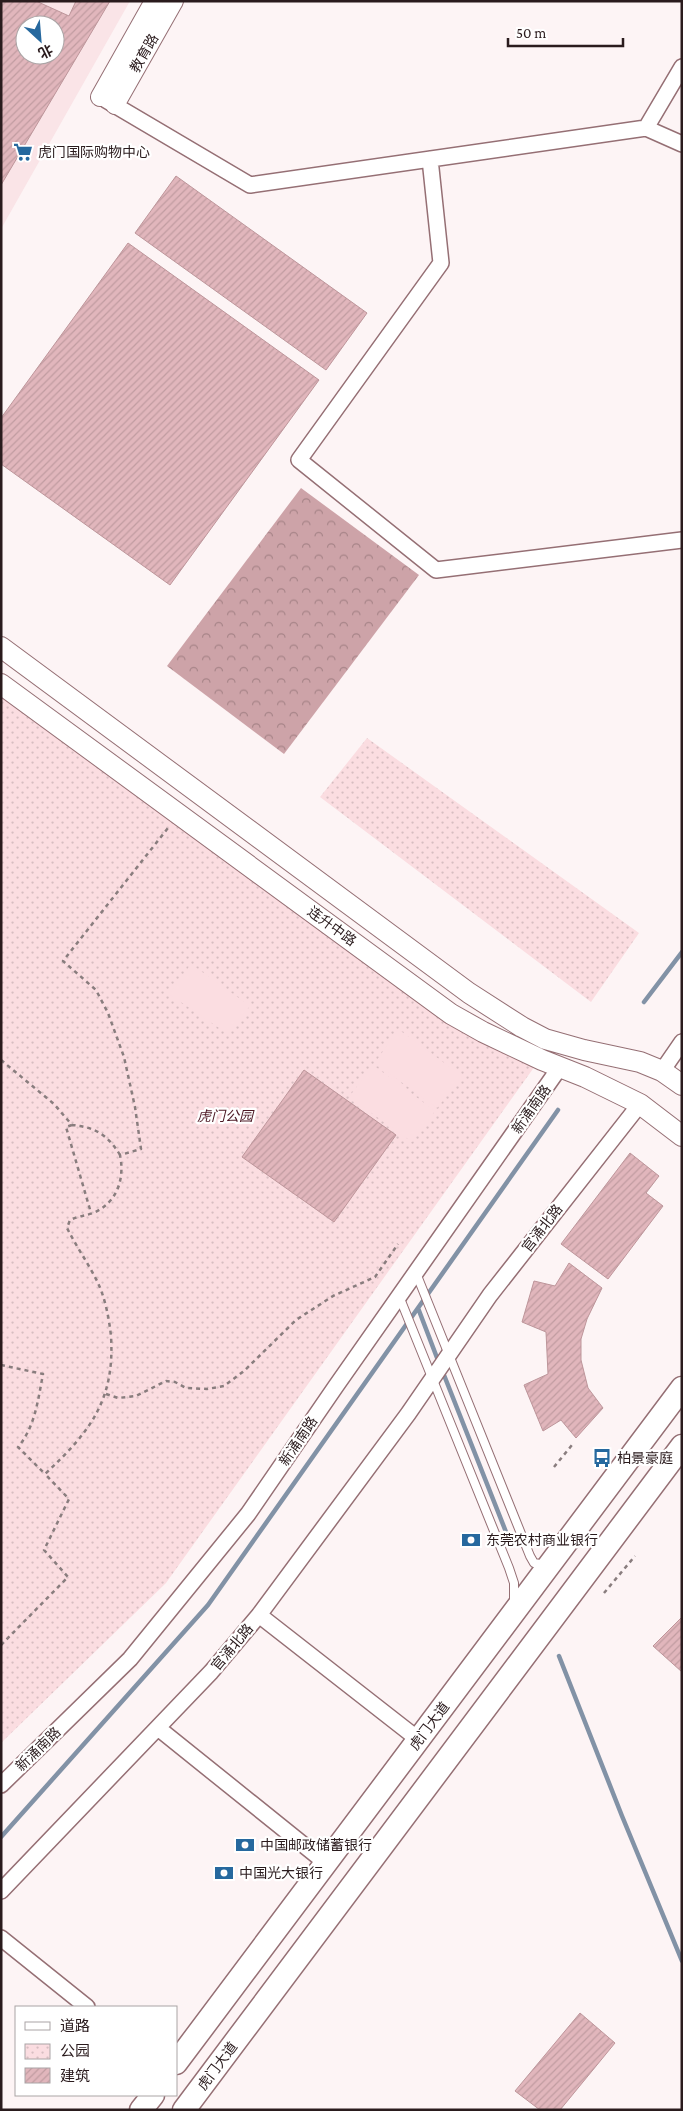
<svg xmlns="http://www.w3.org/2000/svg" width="683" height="2111" font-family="'Crimson Pro','Noto Sans SC',serif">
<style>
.built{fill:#fae4e7;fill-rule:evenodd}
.forest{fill:url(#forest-crowns)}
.park{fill:url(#park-dots)}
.pitch{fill:#fbdde1}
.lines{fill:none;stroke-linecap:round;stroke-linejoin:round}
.stream{stroke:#8292a6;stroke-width:4.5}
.building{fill:url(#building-hatch);stroke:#bd959a;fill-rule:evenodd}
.service-casing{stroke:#956f74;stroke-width:10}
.minor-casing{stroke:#956f74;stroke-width:18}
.tertiary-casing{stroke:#956f74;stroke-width:20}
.secondary-casing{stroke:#956f74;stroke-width:22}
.primary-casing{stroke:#956f74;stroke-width:25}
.path{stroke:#897d7e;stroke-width:2.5;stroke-dasharray:4 4;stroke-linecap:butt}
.service{stroke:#fff;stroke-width:8}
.minor{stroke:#fff;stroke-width:15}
.tertiary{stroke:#fff;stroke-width:18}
.secondary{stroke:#fff;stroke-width:20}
.primary{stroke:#fff;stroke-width:22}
.labels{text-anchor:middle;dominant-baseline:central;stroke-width:4.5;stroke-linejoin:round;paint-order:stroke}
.street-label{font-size:14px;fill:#2a1b1d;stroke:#fff}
.poi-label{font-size:14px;fill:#2a1b1d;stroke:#fff;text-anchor:start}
.park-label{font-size:14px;font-style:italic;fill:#4c1723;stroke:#fff}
</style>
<defs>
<pattern id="forest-crowns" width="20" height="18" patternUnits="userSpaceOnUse" patternTransform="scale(1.25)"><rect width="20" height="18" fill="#cda3a8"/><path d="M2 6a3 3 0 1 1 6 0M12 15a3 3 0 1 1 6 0" fill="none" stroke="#a78488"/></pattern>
<pattern id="park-dots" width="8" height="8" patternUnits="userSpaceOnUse" patternTransform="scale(1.25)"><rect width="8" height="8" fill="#fbdde1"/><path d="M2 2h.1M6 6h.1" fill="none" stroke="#d7bdc1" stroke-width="1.8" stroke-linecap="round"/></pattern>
<pattern id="building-hatch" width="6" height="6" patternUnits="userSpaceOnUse" patternTransform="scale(1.25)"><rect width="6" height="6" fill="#e1b6bc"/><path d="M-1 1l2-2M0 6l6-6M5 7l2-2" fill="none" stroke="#c19ca1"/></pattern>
</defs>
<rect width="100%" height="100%" fill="#fdf4f5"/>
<path class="built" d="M1 1H130L1 229ZM25 25H55V55H25Z"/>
<path class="forest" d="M301 488 419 575 284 754 167 666Z"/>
<path class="park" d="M1 676 535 1066 166 1583 1 1743Z
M367 738 639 933 591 1002 320 797Z"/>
<path class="pitch" d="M191 964 250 1006 228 1034 169 994Z
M398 1029 462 1076 437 1108 375 1063Z
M373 1065 435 1111 412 1142 349 1097Z"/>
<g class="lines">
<path class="stream" d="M644 1002 682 952
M418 1308 439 1363
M442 1370 506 1532
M559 1656 622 1816 682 1961
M1 1837 208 1605 558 1110"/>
</g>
<path class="building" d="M1 1H110L1 185ZM25 25H55V55H25Z
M36 1H76L69 16Z
M176 176 367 313 326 370 135 233Z
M128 243 319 380 170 585 1 464V418Z
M304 1070 396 1135 334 1222 242 1157Z
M630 1153 659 1176 646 1193 663 1206 608 1279 561 1244Z
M569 1263 602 1288 587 1319 581 1339V1360L588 1388 603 1408 576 1438 561 1420 543 1431 524 1385 548 1374 546 1332 522 1322 534 1281 555 1286Z
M682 1617V1672L653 1646Z
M580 2013 615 2043 560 2110H540L515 2091Z"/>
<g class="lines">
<g class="service-casing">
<path id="service" d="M416 1273 530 1556 534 1563 546 1565
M399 1296 509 1568 514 1583V1602"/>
</g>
<g class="minor-casing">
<path id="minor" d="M106 100 250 185 646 128 682 144
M646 128 682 67
M430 159 441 263 299 460 436 570 682 540
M662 1071 682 1042
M259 1615 419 1740
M158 1728 326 1863
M1 1785 130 1659 248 1514 336 1386 560 1067
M1 1891 211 1672 259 1615 408 1414 490 1295 640 1104
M1 1938 87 2007"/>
</g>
<g class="tertiary-casing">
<path id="tertiary" d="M100 97 154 1
M115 105 174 1"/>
</g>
<g class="secondary-casing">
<path id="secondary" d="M1 647 469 993 522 1027 545 1039 584 1050 640 1062 662 1071 682 1085
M1 684 451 1014 483 1032 542 1060 585 1077 640 1104 682 1136"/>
</g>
<g class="primary-casing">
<path id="primary" d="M176 2063 682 1388
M141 2110 153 2095
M184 2110 682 1446"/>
</g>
<path class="path" d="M1 1060 54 1104 72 1125C95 1127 108 1135 120 1155
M72 1125 66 1127 91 1213
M1 1365 43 1374C38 1400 35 1427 18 1447L45 1474
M106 1394 118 1398 136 1396 166 1381 175 1382 186 1388 207 1389 224 1386 244 1371 296 1320 333 1296 375 1277 398 1244
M554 1467 572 1445
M604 1593 635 1556
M1 1645 68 1577 44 1550 69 1499 45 1474C90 1432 115 1400 111 1336 109 1318 105 1297 97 1281 88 1263 76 1246 67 1228L70 1220C78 1216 85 1216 93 1213 117 1203 125 1179 120 1155L141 1149 135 1107 124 1057 108 1013 96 990 63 961 168 828"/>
<use href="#service" class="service"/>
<use href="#minor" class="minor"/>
<use href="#tertiary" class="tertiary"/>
<use href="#secondary" class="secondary"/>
<use href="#primary" class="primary"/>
</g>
<defs>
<g id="supermarket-bare" transform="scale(1.5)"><path d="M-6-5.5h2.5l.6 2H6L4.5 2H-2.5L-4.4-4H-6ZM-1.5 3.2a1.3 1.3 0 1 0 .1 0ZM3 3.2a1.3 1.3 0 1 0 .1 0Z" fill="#26689e" stroke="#fff" stroke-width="2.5" paint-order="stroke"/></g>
<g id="bus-bare" transform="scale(1.5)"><path d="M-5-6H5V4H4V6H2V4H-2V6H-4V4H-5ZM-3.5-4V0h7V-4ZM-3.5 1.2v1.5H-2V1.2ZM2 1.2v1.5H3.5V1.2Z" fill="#26689e" stroke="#fff" stroke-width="2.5" paint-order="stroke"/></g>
<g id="bank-bare" transform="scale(1.5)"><path d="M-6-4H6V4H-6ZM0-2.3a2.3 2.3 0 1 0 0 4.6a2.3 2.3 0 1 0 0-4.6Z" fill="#26689e" stroke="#fff" stroke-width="2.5" paint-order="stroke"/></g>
</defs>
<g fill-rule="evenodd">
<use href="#supermarket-bare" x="23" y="152"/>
<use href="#bus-bare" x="602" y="1458"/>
<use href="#bank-bare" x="471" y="1540"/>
<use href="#bank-bare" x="245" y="1845"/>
<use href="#bank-bare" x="224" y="1873"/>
</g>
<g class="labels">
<g class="street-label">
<text transform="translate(144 53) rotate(-60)">教育路</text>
<text transform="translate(332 926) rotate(36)">连升中路</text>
<text transform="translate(531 1109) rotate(-55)">新涌南路</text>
<text transform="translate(542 1228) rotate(-52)">官涌北路</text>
<text transform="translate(298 1441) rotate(-56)">新涌南路</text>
<text transform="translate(232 1647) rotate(-50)">官涌北路</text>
<text transform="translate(429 1726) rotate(-53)">虎门大道</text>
<text transform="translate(38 1749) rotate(-44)">新涌南路</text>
<text transform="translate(217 2066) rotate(-53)">虎门大道</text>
</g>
<g class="poi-label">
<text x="38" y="152">虎门国际购物中心</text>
<text x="617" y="1458">柏景豪庭</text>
<text x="486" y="1540">东莞农村商业银行</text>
<text x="260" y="1845">中国邮政储蓄银行</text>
<text x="239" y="1873">中国光大银行</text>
</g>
<g class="park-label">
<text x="225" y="1116">虎门公园</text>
</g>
</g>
<rect width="683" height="2111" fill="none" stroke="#2a1b1d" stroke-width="5"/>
<rect x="15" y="2006" width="162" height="90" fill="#ffffff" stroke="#aaa4a5"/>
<rect x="25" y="2022" width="25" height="8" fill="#ffffff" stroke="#aaa4a5"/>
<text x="60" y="2031" font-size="15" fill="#2a1b1d">道路</text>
<rect x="25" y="2044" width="25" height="15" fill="url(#park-dots)" stroke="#aaa4a5"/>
<text x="60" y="2056" font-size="15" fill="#2a1b1d">公园</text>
<rect x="25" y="2068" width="25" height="15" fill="url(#building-hatch)" stroke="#aaa4a5"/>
<text x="60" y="2081" font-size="15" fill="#2a1b1d">建筑</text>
<g transform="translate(40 40) rotate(154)"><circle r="24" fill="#ffffff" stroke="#aaa4a5"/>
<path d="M0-4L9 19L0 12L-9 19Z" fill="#26689e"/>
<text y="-8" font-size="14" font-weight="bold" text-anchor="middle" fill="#2a1b1d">北</text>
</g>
<path d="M508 38v8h115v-8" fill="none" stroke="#2a1b1d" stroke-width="2.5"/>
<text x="516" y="38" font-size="15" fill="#2a1b1d" stroke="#ffffff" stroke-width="4" paint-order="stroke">50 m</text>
</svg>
